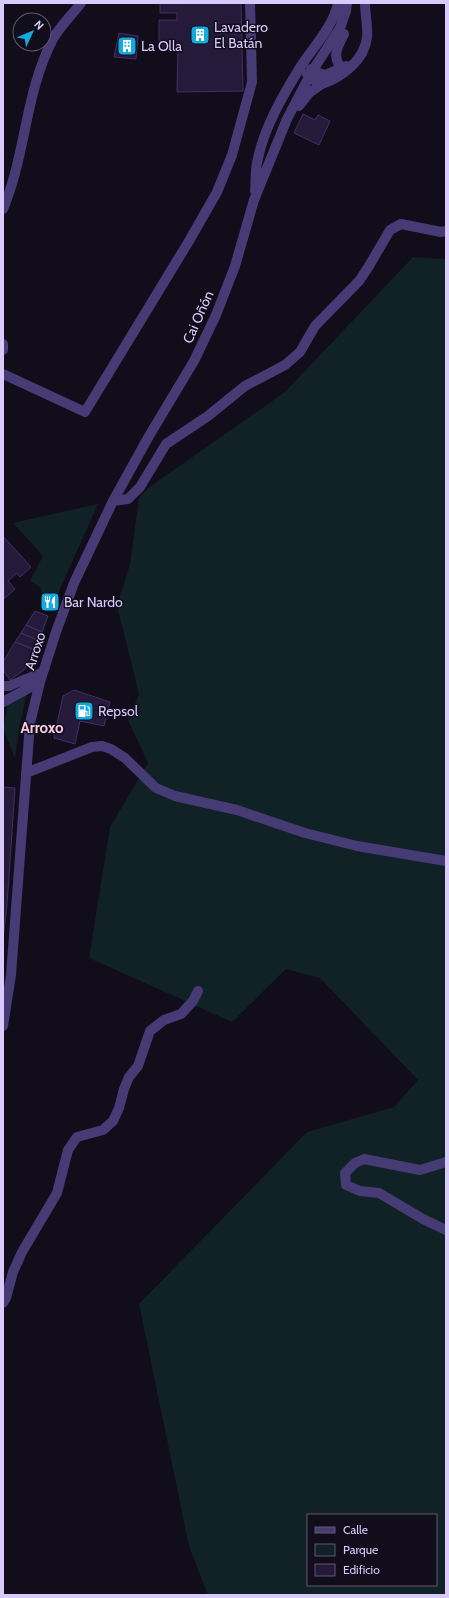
<svg xmlns="http://www.w3.org/2000/svg" width="449" height="1598" font-family="Cabin,sans-serif">
<style>
.green{fill:#102225;fill-rule:evenodd}
.building{fill:#261a3b;stroke:#422e65}
.lines{fill:none;stroke-linecap:round;stroke-linejoin:round}
.minor{stroke:#473b76;stroke-width:10}
.labels{text-anchor:middle;dominant-baseline:central;stroke-width:3;stroke-linejoin:round;paint-order:stroke}
.poi-label{font-size:14px;fill:#d8cbfb;stroke:#110d1b;text-anchor:start}
.street-label{font-size:14px;fill:#d8cbfb;stroke:#110d1b}
.neighbourhood-label{font-size:15px;font-weight:bold;fill:#fbcde3;stroke:#110d1b}
</style>
<rect width="100%" height="100%" fill="#110d1b"/>
<path class="green" d="M413 257 446 259V1595H208L189 1546 139 1304 307 1132 394 1107 418 1080 320 978 286 969 232 1022 89 958 110 827 148 763 128 720 139 694 117 606 130 564 139 498 148 488 285 392ZM308 1515H436V1585H308Z
M98 504 56 598 42 592 40 587 30 581 43 556 13 523Z
M27 692 19 729 15 758 3 729 7 709 5 705Z"/>
<path class="building" d="M160 3H241L243 91 177 92 178 50 159 49V20H177V13H160Z
M119 33 138 36 136 59 114 57Z
M303 114 315 120 318 115 330 121 319 145 294 133Z
M3 536 31 567 20 577 17 573 8 581 15 589 4 599Z
M35 611 48 616 42 632 26 625Z
M26 625 42 632 40 641 21 633Z
M21 633 40 641 36 650 15 642Z
M15 642 36 650 24 670 10 680 3 670V662Z
M74 690 110 702 104 726 80 721 75 744 54 738 63 696Z
M3 787 15 788 7 905 3 939Z"/>
<g class="lines">
<path class="minor" d="M342 68C331 58 338 45 344 34
M311 69 314 80 322 84C342 77 365 60 367 37 368 26 365 14 365 3
M307 74 319 73 325 75 346 66
M299 106 309 93 322 84
M255 191C256 182 255 172 257 163 263 129 283 95 301 66 314 46 333 27 338 3
M3 209C26 155 25 92 53 39 60 26 72 15 81 3
M3 344V350
M3 374 85 412 189 241 217 192 232 155 252 82 250 3
M113 501 128 499 140 487 166 444 208 416 245 386 285 365 300 352 315 326 359 281 369 266 390 230 401 224 441 232 446 231
M3 686H9L43 672
M3 702 40 682
M26 773 92 747 102 746 111 749 125 758 156 788 175 796 237 810 305 833 357 846 446 861
M3 1026 11 975 30 723 40 682 56 632 74 583 113 501 149 436 194 361 216 315 235 266 254 200 287 119 311 73 340 28 346 11 347 3
M446 1162 420 1170 364 1159 355 1163 345 1173 346 1185 360 1191 379 1193 423 1219 446 1230
M3 1303 6 1298 13 1272 22 1252 57 1193 68 1150 77 1137 103 1130 113 1121 119 1108 124 1089 129 1077 138 1066 150 1031 164 1020 181 1014 193 1001 198 991"/>
</g>
<defs>
<g id="building-square" transform="scale(1)"><rect x="-9" y="-9" width="18" height="18" rx="4" fill="#13abdf" stroke="#110d1b"/><path d="M-4-6H4V6H1V3H-1V6H-4ZM-2.5-4.3h1.7v1.8h-1.7ZM.8-4.3h1.7v1.8H.8ZM-2.5-1h1.7V.8h-1.7ZM.8-1h1.7V.8H.8Z" fill="#fff"/></g>
<g id="restaurant-square" transform="scale(1)"><rect x="-9" y="-9" width="18" height="18" rx="4" fill="#13abdf" stroke="#110d1b"/><path d="M-5-6h1v4h1v-4h1v4h1v-4h1v5L-1.5 .5V6h-2V.5L-5-1ZM5-6V6H3V1.5H1.5Q1.5-4 5-6Z" fill="#fff"/></g>
<g id="fuel-square" transform="scale(1)"><rect x="-9" y="-9" width="18" height="18" rx="4" fill="#13abdf" stroke="#110d1b"/><path d="M-5.5-6h7V0h2V4h1.3V-2.5L3-4.5l.8-.8L6-3V5H2.5V1h-1V6h-7ZM-4.2-4.7v3.2H.2V-4.7Z" fill="#fff"/></g>
</defs>
<g fill-rule="evenodd">
<use href="#building-square" x="200" y="35"/>
<use href="#building-square" x="127" y="46"/>
<use href="#restaurant-square" x="50" y="602"/>
<use href="#fuel-square" x="84" y="711"/>
</g>
<g class="labels">
<g class="poi-label">
<text x="214" y="27">Lavadero<tspan x="214" dy="16">El Batán</tspan></text>
<text x="141" y="46">La Olla</text>
<text x="64" y="602">Bar Nardo</text>
<text x="98" y="711">Repsol</text>
</g>
<g class="street-label">
<text transform="translate(198 317) rotate(-66)">Cai Oñón</text>
<text transform="translate(35 651) rotate(-72)">Arroxo</text>
</g>
<g class="neighbourhood-label">
<text x="42" y="728">Arroxo</text>
</g>
</g>
<rect width="449" height="1598" fill="none" stroke="#d8cbfb" stroke-width="8"/>
<rect x="307" y="1514" width="130" height="72" fill="#110d1b" stroke="#615975"/>
<rect x="315" y="1527" width="20" height="6" fill="#473b76" stroke="#615975"/>
<text x="343" y="1534" font-size="12" fill="#d8cbfb">Calle</text>
<rect x="315" y="1544" width="20" height="12" fill="#102225" stroke="#615975"/>
<text x="343" y="1554" font-size="12" fill="#d8cbfb">Parque</text>
<rect x="315" y="1564" width="20" height="12" fill="#261a3b" stroke="#615975"/>
<text x="343" y="1574" font-size="12" fill="#d8cbfb">Edificio</text>
<g transform="translate(32 32) rotate(46)"><circle r="19" fill="#110d1b" stroke="#615975"/>
<path d="M0-3L7 15L0 10L-7 15Z" fill="#13abdf"/>
<text y="-6" font-size="11" font-weight="bold" text-anchor="middle" fill="#d8cbfb">N</text>
</g>
</svg>
